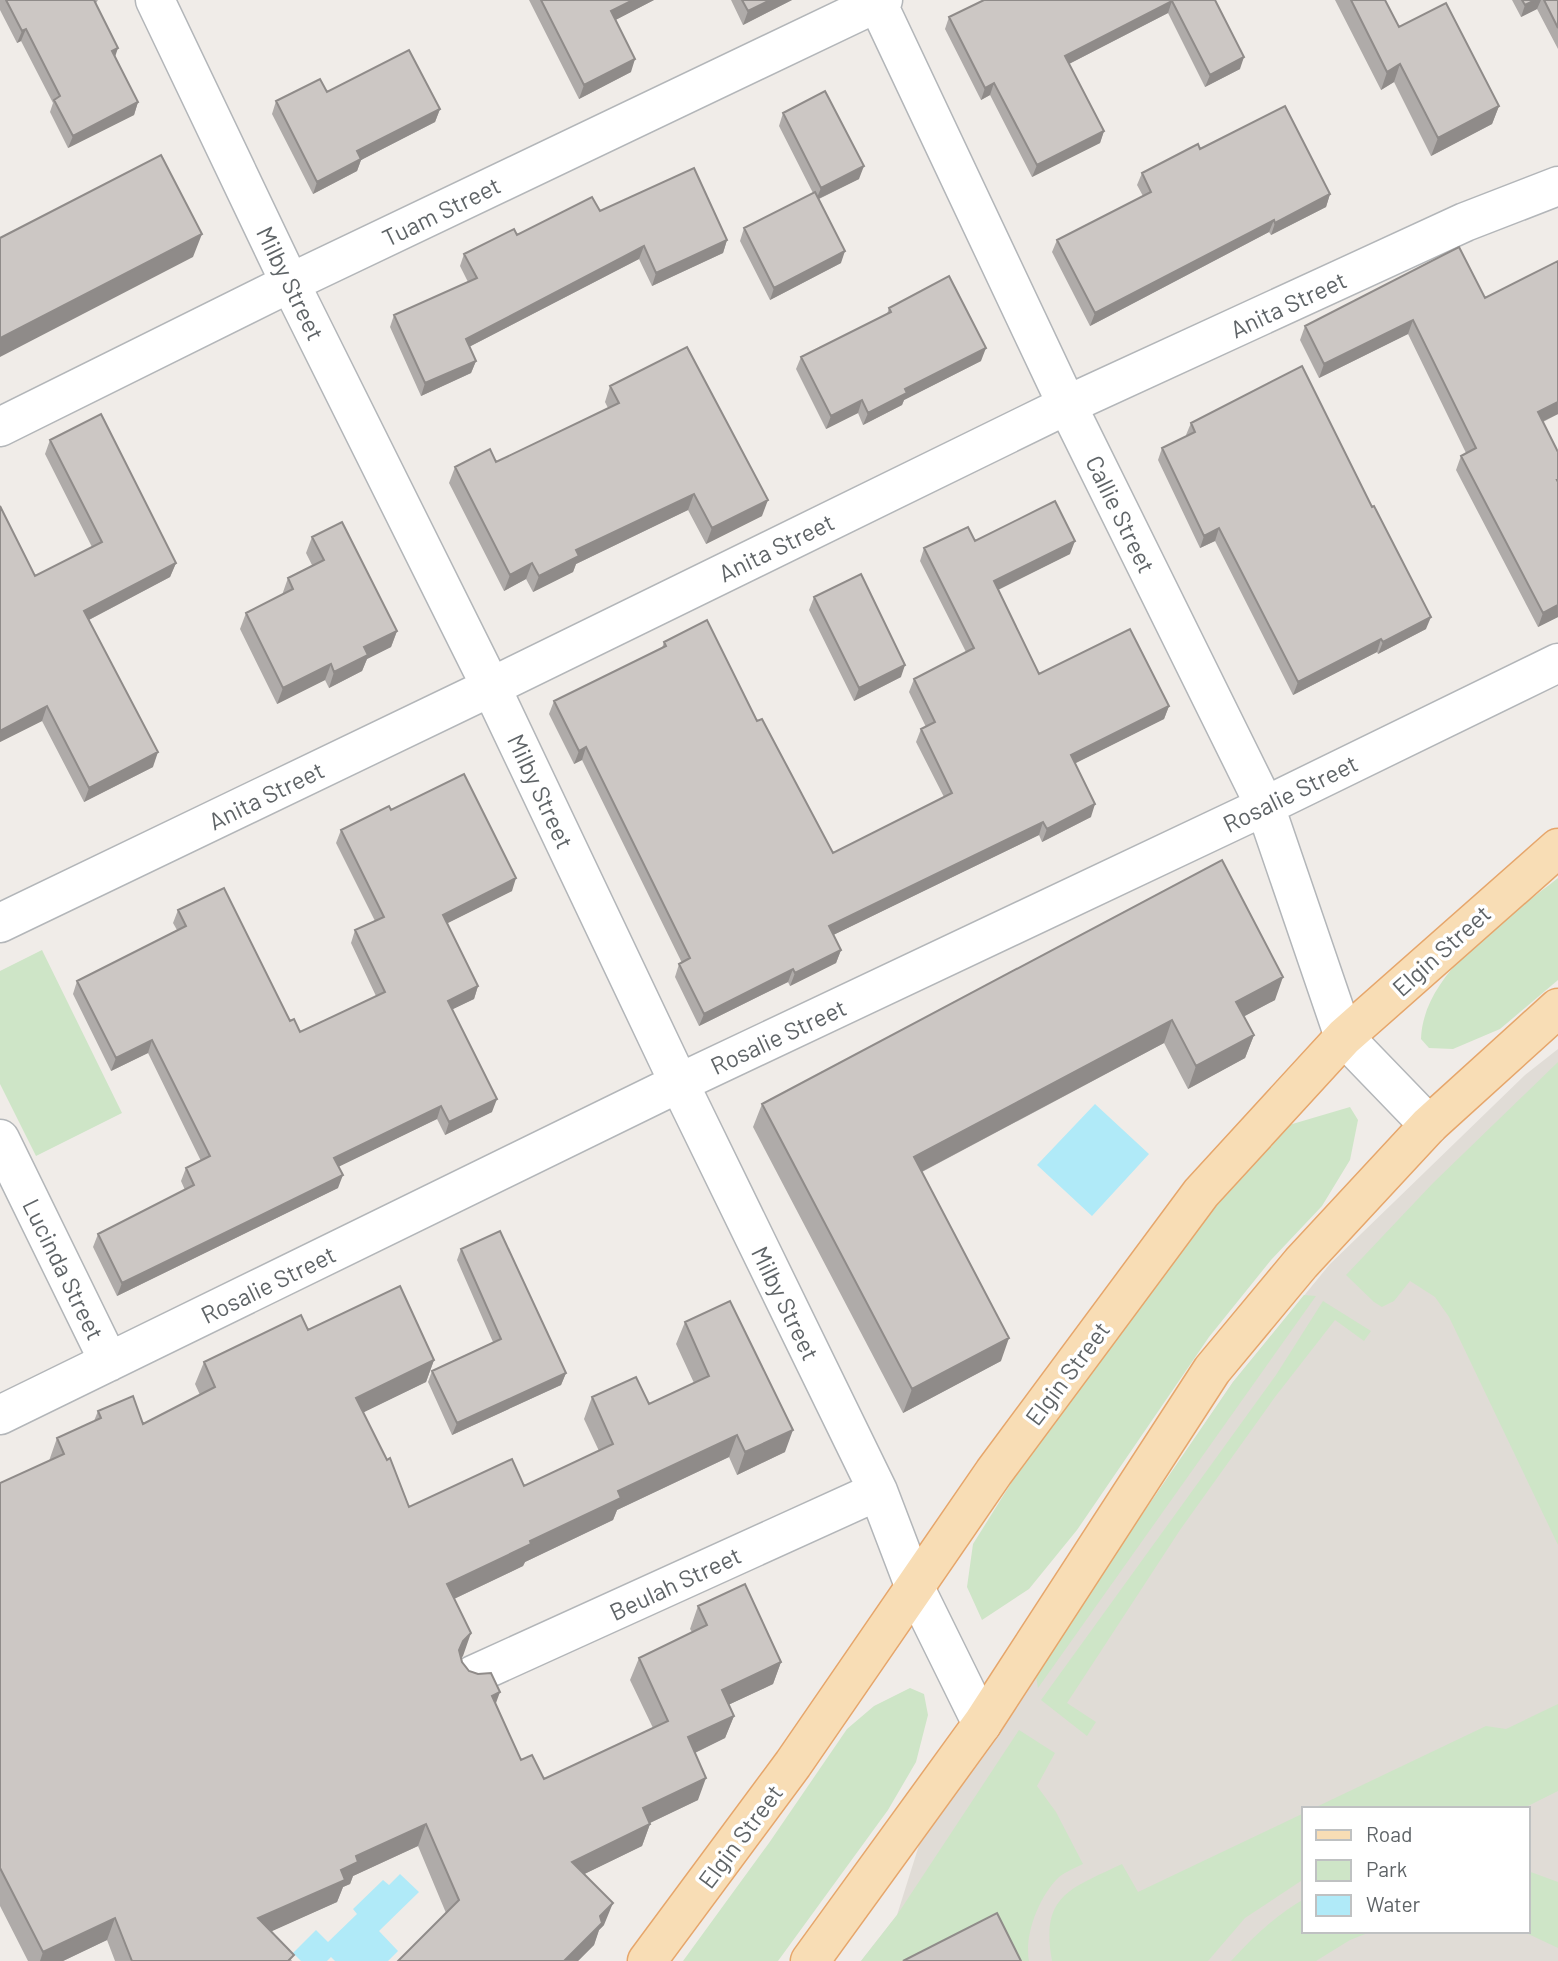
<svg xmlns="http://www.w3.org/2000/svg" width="1558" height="1961" font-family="Barlow,sans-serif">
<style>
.education{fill:#e0dcd6;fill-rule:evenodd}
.green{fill:#cee5c7}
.water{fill:#b0eaf8}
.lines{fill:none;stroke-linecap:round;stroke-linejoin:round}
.minor-casing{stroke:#b3b6b9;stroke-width:41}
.major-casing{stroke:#e6a66b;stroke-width:41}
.minor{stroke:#fff;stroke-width:38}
.major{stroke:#f8ddb5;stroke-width:38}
.wall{fill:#afaba9}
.shaded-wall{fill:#8f8b89}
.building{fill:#ccc7c4;stroke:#8f8b89;stroke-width:2}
.labels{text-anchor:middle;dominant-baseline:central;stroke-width:7;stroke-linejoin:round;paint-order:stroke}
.street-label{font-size:24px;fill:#5f6467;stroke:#fff}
</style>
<rect width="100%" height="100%" fill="#f0ece8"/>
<path class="education" d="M1558 1049V1961H861L897 1915 920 1842 1233 1382 1330 1264 1525 1075ZM1304 1809H1528V1931H1304Z"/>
<path class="green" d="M1558 878V980L1500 1029 1453 1049 1429 1048 1421 1039C1423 971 1509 917 1558 878Z
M42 950 122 1113 36 1156 0 1084V971Z
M1558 1062V1545L1449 1317 1435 1297 1410 1281 1394 1301 1382 1307 1374 1302 1346 1275 1433 1183Z
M1350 1107 1358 1120 1350 1160 1322 1206 1271 1260 1209 1337 1077 1530 1029 1589 982 1620 967 1587 973 1544 1023 1464 1235 1179 1289 1125Z
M1304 1295 1316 1296 1038 1688 1035 1671 1233 1382Z
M1323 1301 1371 1331 1364 1341 1335 1320 1275 1397 1180 1530 1067 1703 1096 1722 1087 1736 1041 1700 1276 1375Z
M910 1688 924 1694 928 1715 916 1762 888 1810 778 1961H683L769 1843 847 1729 874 1706Z
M1558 1704V1791L1522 1809H1312L1486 1726 1506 1729Z
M1019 1730 1055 1753 1037 1786 1056 1812 1083 1864C1075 1868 1065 1872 1058 1878 1039 1897 1024 1935 1029 1961H861L897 1915Z
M1304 1813V1879L1245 1918 1208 1961H1052C1040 1895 1070 1889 1122 1864L1138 1892Z
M1528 1871 1558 1882V1948L1522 1931H1528Z
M1304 1899V1931H1373L1350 1940 1316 1961H1231C1253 1937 1276 1915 1304 1899Z"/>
<path class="water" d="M1095 1104 1149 1154 1092 1216 1037 1165Z
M400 1874 419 1892 379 1931 398 1951 388 1961H335L331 1957 327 1961H301L293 1953 316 1930 328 1942 357 1914 353 1909 383 1880 389 1885Z"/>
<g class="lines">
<g class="minor-casing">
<path id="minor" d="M155 0 290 283 491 687 679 1083 878 1491 915 1588 982 1724
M876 0 1067 405 1265 806 1344 1037 1429 1125
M0 427 290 283 883 0
M0 923 491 687 1067 405 1465 222 1558 186
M0 1139 109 1362
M0 1415 679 1083 1265 806 1558 663
M473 1675 878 1491"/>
</g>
<g class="major-casing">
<path id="major" d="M647 1961 793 1764 994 1472 1201 1193 1344 1037 1558 848
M810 1961 982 1724 1212 1370 1301 1263 1429 1125 1558 1008"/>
</g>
<use href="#minor" class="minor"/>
<use href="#major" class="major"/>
</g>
<path class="wall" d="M0 0H98L96 3 115 57 138 102 134 115 68 148 50 112 53 103 21 41 17 43 0 10Z
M529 0H654L615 20 631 72 579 99Z
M731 0H792L743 25Z
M984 0H1215L1240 69 1205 87 1168 13 1069 64 1104 131 1100 143 1032 177 990 95 981 100 945 29 949 17Z
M1335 0H1385L1399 27 1499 106 1492 124 1431 156 1394 82 1381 90Z
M1512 0H1558V49L1537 9 1521 17Z
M327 92 440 109 435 122 361 160 357 171 313 194 272 114 276 101Z
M783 113 859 179 819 199 841 263 770 300 740 241 744 228 813 193 779 126Z
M1200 149 1330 194 1326 207 1271 235 1269 232 1090 326 1052 252 1057 240 1143 196 1137 185 1142 173Z
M517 235 727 240 723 253 652 286 639 259 469 347 476 361 471 373 421 396 390 327 394 315 468 282 460 266 464 254Z
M1558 261V414L1543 422 1558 617 1538 627 1456 470 1461 456 1466 453 1408 334 1319 378 1300 340 1305 326 1485 298Z
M889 308 981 361 904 400 902 405 863 425 858 413 826 429 796 369 801 357 887 314Z
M610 386 762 516 706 544 688 510 576 564 573 572 533 592 526 579 504 591 449 483 455 467 496 462 608 408 605 402Z
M1191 423 1426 629 1378 654 1377 652 1293 695 1215 541 1200 548 1158 460 1162 448 1187 436 1186 435Z
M50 440 176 563 170 577 89 620 153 767 84 802 42 721 0 742V506L35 576 92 547 45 454Z
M312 537 397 631 391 647 367 659 362 671 329 688 325 680 277 704 240 629 246 613 282 595 288 578 312 565 306 553Z
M975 541 1070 554 998 589 1039 674 1169 706 1164 719 1075 763 1091 817 1042 842 1039 835 833 935 841 950 836 963 790 986 788 982 699 1026 675 977 679 964 682 963 582 760 574 764 549 714 554 701 662 648 664 642 757 721 833 853 944 797 916 742 921 729 926 727 909 692 914 679 966 652 920 561 924 548Z
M814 597 901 677 854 701 809 610Z
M391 810 512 891 447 923 478 986 474 999 452 1009 492 1112 445 1135 437 1119 339 1166 338 1188 117 1296 93 1247 98 1234 185 1190 181 1181 186 1168 201 1161 148 1053 111 1071 73 994 77 981 177 930 173 923 178 910 300 1032 376 996 351 943 355 930 375 921 336 843 341 830Z
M1222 860 1275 1000 1244 1016 1254 1035 1245 1058 1188 1089 1164 1043 922 1172 1001 1361 903 1413 753 1127 762 1104Z
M461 1249 566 1373 561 1385 452 1435 428 1382 432 1371 493 1342 457 1260Z
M685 1322 785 1452 737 1475 729 1457 617 1510 613 1520 525 1562 523 1566 454 1599 463 1656 461 1658 462 1662 496 1705 521 1760 544 1779 653 1728 630 1680 639 1658 692 1632 690 1629 698 1606 781 1662 773 1684 728 1705 734 1716 725 1738 695 1753 698 1800 650 1823V1824L642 1846 584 1874 604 1925 599 1930 594 1945 578 1961H398L446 1913 418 1846 353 1876 350 1884 343 1887 337 1902 271 1931 292 1961H115L107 1940 63 1961H28L0 1906V1483L49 1461 57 1438 94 1421 98 1411 143 1424 200 1395 195 1384 204 1362 308 1330 434 1360 426 1382 363 1412 409 1507 524 1486 599 1451 584 1419 592 1397 649 1404 694 1383 676 1344Z"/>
<path class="shaded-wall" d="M633 0H654L606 25 611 11Z
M770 0H792L743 25 748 11Z
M1535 0H1541L1537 9 1521 17 1525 5Z
M1172 1 1168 13 1061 68 1065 56Z
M26 29 21 41 17 43 22 31Z
M118 48 114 60 112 51Z
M1244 57 1240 69 1205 87 1210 75Z
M635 59 631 72 579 99 584 85Z
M1400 64 1394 82 1381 90 1387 72Z
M994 83 990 95 981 100 985 88Z
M138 102 134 115 68 148 73 136Z
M1499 106 1492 124 1431 156 1438 138Z
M440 109 435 122 361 160 357 171 313 194 317 182 357 151Z
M1104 131 1100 143 1032 177 1037 165Z
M864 166 859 179 816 200 821 188Z
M1330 194 1326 207 1271 235 1275 223Z
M1274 220 1269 232 1090 326 1095 313Z
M202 234 193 257 0 357V338Z
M727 240 723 253 652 286 656 273Z
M644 246 639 259 461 351 466 339Z
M845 251 841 263 770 300 774 288Z
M1413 320 1408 334 1319 378 1324 364Z
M986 348 981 361 904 400 902 405 863 425 868 413 905 389Z
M476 361 471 373 421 396 425 383Z
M862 400 858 413 826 429 831 416Z
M1558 402V414L1533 426 1538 412Z
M694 494 688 510 576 564 573 572 533 592 539 576 576 550Z
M768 500 762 516 706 544 712 528Z
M1219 528 1215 541 1200 548 1204 536Z
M1075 541 1070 554 990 594 994 581Z
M176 563 170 577 79 625 84 611Z
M532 563 526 579 504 591 510 575Z
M1558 605V617L1538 627 1543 613Z
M1431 617 1426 629 1378 654 1383 642Z
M397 631 391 647 367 659 362 671 329 688 334 672 364 647Z
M1381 639 1377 652 1293 695 1298 682Z
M331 664 325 680 277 704 283 688Z
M905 665 901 677 854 701 859 688Z
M47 706 42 721 0 742V731Z
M1169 706 1164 719 1066 768 1071 755Z
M586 747 582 760 574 764 579 751Z
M158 752 153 767 84 802 89 788Z
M1095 804 1091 817 1042 842 1047 829Z
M1043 822 1039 835 825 939 829 926Z
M516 878 512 891 438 928 443 915Z
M841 950 836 963 790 986 795 973Z
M793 969 788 982 699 1026 704 1014Z
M1283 977 1275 1000 1228 1025 1236 1002Z
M478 986 474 999 443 1014 448 1001Z
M1172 1020 1164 1043 906 1180 914 1157Z
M1254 1035 1245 1058 1188 1089 1196 1066Z
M152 1040 148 1053 111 1071 116 1058Z
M497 1099 492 1112 445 1135 449 1122Z
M441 1106 437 1119 330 1171 334 1158Z
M343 1175 338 1188 117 1296 122 1283Z
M1009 1338 1001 1361 903 1413 912 1389Z
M434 1360 426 1382 348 1420 356 1398Z
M566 1373 561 1385 452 1435 457 1423Z
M793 1430 785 1452 737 1475 745 1452Z
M737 1435 729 1457 617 1510 613 1520 525 1562 523 1566 439 1606 447 1584 530 1541 618 1491Z
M471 1633 463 1656 455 1663 463 1641Z
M781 1662 773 1684 713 1712 722 1690Z
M500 1692 492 1714V1696Z
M734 1716 725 1738 680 1760 688 1737Z
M706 1778 698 1800 635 1830 643 1808Z
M426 1824 418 1846 353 1876 350 1884 343 1887 337 1902 250 1941 258 1918 341 1870 356 1856Z
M650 1824 642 1846 564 1884 572 1862Z
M613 1903 604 1925 599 1930 594 1945 578 1961H564L600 1916Z
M115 1918 107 1940 63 1961H40L43 1952Z"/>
<path class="building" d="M6 0H94L118 48 112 51 138 102 73 136 54 100 60 96 26 29 22 31Z
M541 0H633L611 11 635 59 584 85Z
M742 0H770L748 11Z
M984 0H1215L1244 57 1210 75 1172 1 1065 56 1104 131 1037 165 994 83 985 88 949 17Z
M1351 0H1385L1399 27 1446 3 1499 106 1438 138 1400 64 1387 72Z
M1522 0H1535L1525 5Z
M1544 0H1558V28Z
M409 50 440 109 357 151 361 159 317 182 276 101 320 79 327 92Z
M825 91 864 166 821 188 783 113Z
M1285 106 1330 194 1275 223 1274 220 1095 313 1057 240 1151 192 1142 173 1198 144 1200 149Z
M161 155 202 234 0 338V238Z
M694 168 727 240 656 273 644 246 466 339 476 361 425 383 394 315 477 278 464 254 514 229 517 235 592 197 600 211Z
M815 192 845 251 774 288 744 228Z
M1459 247 1485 298 1558 261V402L1538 412 1558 452V480H1557L1558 482V605L1543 613 1461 456 1476 448 1413 320 1324 364 1305 326Z
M949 276 986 348 905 389 907 393 868 413 862 400 831 416 801 357 891 312 889 308Z
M687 347 768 500 712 528 694 494 576 550 579 556 539 576 532 563 510 575 455 467 490 449 496 462 619 403 610 386Z
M1302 366 1372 507 1374 506 1431 617 1383 642 1381 639 1298 682 1219 528 1204 536 1162 448 1195 432 1191 423Z
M101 414 176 563 84 611 158 752 89 788 47 706 0 731V506L35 576 102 542 50 440Z
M1055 501 1075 541 994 581 1039 674 1130 629 1169 706 1071 755 1095 804 1047 829 1043 822 829 926 841 950 795 973 793 969 704 1014 679 964 690 958 586 747 579 751 554 701 666 646 664 642 707 620 757 721 762 719 833 853 952 793 921 729 935 722 914 679 974 648 924 548 968 527 975 541Z
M342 522 397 631 364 647 368 655 334 672 331 664 283 688 246 613 293 589 288 578 324 560 312 537Z
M861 574 905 665 859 688 814 597Z
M464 774 516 878 443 915 478 986 448 1001 497 1099 449 1122 441 1106 334 1158 343 1175 122 1283 98 1234 194 1185 186 1168 210 1156 152 1040 116 1058 77 981 186 926 178 910 224 888 290 1021 294 1019 300 1032 385 992 355 930 384 917 341 830 389 806 391 810Z
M1222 860 1283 977 1236 1002 1254 1035 1196 1066 1172 1020 914 1157 1009 1338 912 1389 762 1104Z
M500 1231 566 1373 457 1423 432 1371 501 1339 461 1249Z
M400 1286 434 1360 356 1398 387 1460 390 1458 409 1507 512 1459 524 1486 613 1444 592 1397 636 1377 649 1404 709 1376 685 1322 730 1301 793 1430 745 1452 737 1435 618 1491 621 1498 530 1541 531 1544 447 1584 471 1633 463 1641 459 1650 462 1662 469 1671 478 1674 491 1673 500 1692 492 1696 521 1760 532 1755 544 1779 668 1721 639 1658 707 1625 698 1606 745 1584 781 1662 722 1690 734 1716 688 1737 706 1778 643 1808 650 1824 572 1862 613 1903 600 1916 602 1923 564 1961H398L459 1900 426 1824 356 1856 358 1862 341 1870 345 1880 258 1918 294 1955 288 1961H132L115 1918 43 1952 0 1868V1483L64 1454 57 1438 101 1418 98 1411 133 1396 143 1424 215 1387 204 1362 301 1315 308 1330Z
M997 1913 1021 1961H903Z"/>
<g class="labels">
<g class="street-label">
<text transform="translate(441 211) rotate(-26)">Tuam Street</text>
<text transform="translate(291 283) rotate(64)">Milby Street</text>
<text transform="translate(1288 304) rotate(-25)">Anita Street</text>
<text transform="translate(1121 514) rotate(64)">Callie Street</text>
<text transform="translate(776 547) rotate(-26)">Anita Street</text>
<text transform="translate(541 791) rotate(65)">Milby Street</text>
<text transform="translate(1290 793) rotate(-26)">Rosalie Street</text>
<text transform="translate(266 795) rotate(-26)">Anita Street</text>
<text transform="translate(1441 950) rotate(-42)">Elgin Street</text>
<text transform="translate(778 1036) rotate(-25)">Rosalie Street</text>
<text transform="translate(64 1269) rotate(64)">Lucinda Street</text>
<text transform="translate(268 1284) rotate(-26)">Rosalie Street</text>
<text transform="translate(786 1303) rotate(64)">Milby Street</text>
<text transform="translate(1067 1373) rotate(-53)">Elgin Street</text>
<text transform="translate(675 1583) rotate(-25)">Beulah Street</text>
<text transform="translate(740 1836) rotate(-53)">Elgin Street</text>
</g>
</g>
<rect x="1302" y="1807" width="228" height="126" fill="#ffffff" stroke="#bfc1c2" stroke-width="2"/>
<rect x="1316" y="1830" width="35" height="10" fill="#f8ddb5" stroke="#bfc1c2" stroke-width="2"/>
<text x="1366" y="1842" font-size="21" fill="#5f6467">Road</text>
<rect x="1316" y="1860" width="35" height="21" fill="#cee5c7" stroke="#bfc1c2" stroke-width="2"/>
<text x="1366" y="1877" font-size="21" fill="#5f6467">Park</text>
<rect x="1316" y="1895" width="35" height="21" fill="#b0eaf8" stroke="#bfc1c2" stroke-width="2"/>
<text x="1366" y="1912" font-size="21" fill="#5f6467">Water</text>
</svg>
